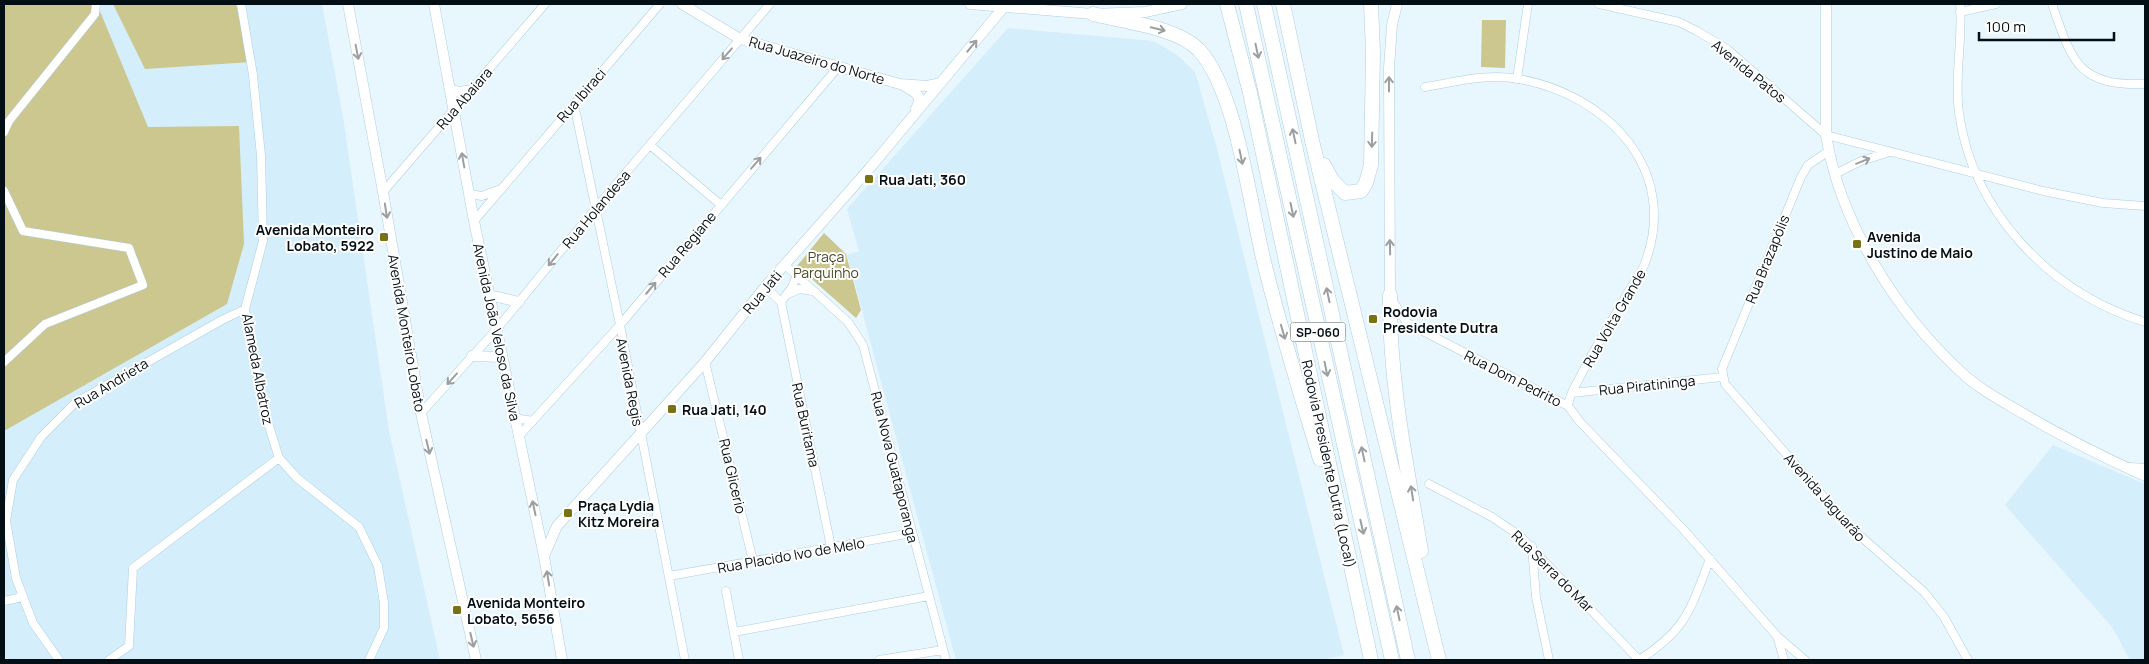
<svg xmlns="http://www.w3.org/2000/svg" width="2149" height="664" font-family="Manrope,sans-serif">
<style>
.built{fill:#d4eefb}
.green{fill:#cbc78e}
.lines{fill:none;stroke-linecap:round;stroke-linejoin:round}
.street-casing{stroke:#adcfe1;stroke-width:9}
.secondary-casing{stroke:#adcfe1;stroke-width:11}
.highway-casing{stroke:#adcfe1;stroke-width:15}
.street{stroke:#fff;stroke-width:8}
.secondary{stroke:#fff;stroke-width:10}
.highway{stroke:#fff;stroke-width:14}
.oneway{stroke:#9b9fa1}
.poi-dot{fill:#797213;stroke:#fff;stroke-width:2}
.labels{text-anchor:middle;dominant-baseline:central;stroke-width:4;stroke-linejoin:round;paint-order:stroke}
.shield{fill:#fff;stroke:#4f575b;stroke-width:1}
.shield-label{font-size:12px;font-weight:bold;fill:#040f15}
.street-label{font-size:14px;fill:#040f15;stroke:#fff}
.poi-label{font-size:14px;font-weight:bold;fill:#040f15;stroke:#fff;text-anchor:start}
.park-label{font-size:14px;fill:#4c4922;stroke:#fff}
</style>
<rect width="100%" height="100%" fill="#e8f6fd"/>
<path class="built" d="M4 4H322L343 117 389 431 440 660H4Z
M1008 28 1153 41 1176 54 1195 72 1216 145 1344 655 1322 660H956L847 255 859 251 847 209Z
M2053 445 2145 484V660H2130L2112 627 2005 505Z"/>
<path class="green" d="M4 4H97L148 127 239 126 244 244 227 304 4 431Z
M113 4H236L251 62 145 69Z
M1482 20H1506L1505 68 1481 67Z
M824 233 846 254 861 310 856 318 797 266Z"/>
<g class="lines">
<g class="street-casing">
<path id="street" d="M241 4 253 75 261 156 263 241 245 309 253 353 264 410 279 458 297 478 359 527 378 566 384 603V628L369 660
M1599 4 1679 22 1697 31 1727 49 1826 135 2043 191 2103 203 2145 206
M1960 4C1963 40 1954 77 1959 113 1973 213 2051 293 2145 322
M2052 4C2072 61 2077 86 2145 84
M1960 12 1996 4
M1517 79 1528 4
M1425 87C1455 82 1488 73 1519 79 1608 95 1680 170 1645 263 1641 274 1632 285 1626 296 1611 322 1595 348 1581 375 1576 385 1569 395 1568 406
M574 104 620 325 685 660
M4 132 9 121 95 14 96 4
M650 145 721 205
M1829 151 1808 165 1801 177 1722 369 1725 384 1850 527 1924 592 1944 617 1968 660
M1835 174 1861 161 1890 152
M4 191 23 231 129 248 143 285 45 324 4 362
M383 192 545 4
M469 194 482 196 498 190
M474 221 660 4
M785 265 848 322 863 345 946 660
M765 287 781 302 831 547
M788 294 799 289 813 291
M1393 301 1406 322 1413 326 1568 406 1580 422 1684 530 1777 636 1805 660
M781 302 792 287 797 275
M705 362 753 561
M1572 393 1722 377
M421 413 496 330 595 209 770 4
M514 418 533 421
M518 437 620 325 839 66
M2130 467 2145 468
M1429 484 1492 517 1520 536 1639 660
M1532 546 1536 597 1549 660
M669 576 912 533
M726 591 739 660
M4 601 23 597
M734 632 929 596
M1777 636 1784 660
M59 660 33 623 16 578 6 521 13 480 41 437 75 403 222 320 245 309
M109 660 129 646 133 568 279 458
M879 660 943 650
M1639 660C1687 629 1690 610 1710 559"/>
</g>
<g class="secondary-casing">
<path id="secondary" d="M348 4 383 192 421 413 476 660
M434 4 474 221 544 556 562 660
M682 4 740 39 900 84 927 86 941 83
M970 4 1093 14 1145 12 1182 4
M1826 4V135C1840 223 1896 312 1961 372 1979 389 2002 401 2024 414 2063 437 2103 457 2145 476
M903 85 916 93 920 100 916 109
M450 90 460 92 472 90
M489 295 519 302
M1390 295 1389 68 1392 25 1397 4
M472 356 502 357
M544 556 557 526 705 362 765 287 869 169 1003 8"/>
</g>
<g class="highway-casing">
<path id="highway" d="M1227 4 1250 93 1371 660
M1246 4 1392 660
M1264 4 1408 660
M1283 4 1313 145 1439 660
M1093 14C1124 22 1177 27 1199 50 1238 93 1250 209 1265 266 1281 331 1301 395 1320 459
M1324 165 1332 180 1345 193 1361 191 1366 183 1371 165 1373 53 1371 4
M1390 295C1389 382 1407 466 1421 551"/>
</g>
<use href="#street" class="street"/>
<use href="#secondary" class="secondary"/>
<use href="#highway" class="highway"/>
</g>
<defs><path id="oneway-shaft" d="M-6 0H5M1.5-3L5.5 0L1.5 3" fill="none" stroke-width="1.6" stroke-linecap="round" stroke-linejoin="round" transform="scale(1.25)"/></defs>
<g class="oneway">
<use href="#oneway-shaft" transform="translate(1158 29) rotate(14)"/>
<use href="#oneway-shaft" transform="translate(972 46) rotate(-50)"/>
<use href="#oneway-shaft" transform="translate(1257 51) rotate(78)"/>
<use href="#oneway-shaft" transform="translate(357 52) rotate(79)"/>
<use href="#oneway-shaft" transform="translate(727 54) rotate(131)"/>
<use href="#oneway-shaft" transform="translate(1389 84) rotate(-90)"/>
<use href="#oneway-shaft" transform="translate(1294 136) rotate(-102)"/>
<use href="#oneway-shaft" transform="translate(1372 140) rotate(92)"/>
<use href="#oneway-shaft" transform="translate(1241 157) rotate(78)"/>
<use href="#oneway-shaft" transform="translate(463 160) rotate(-100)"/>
<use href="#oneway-shaft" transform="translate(1863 161) rotate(-22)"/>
<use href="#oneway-shaft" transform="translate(756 163) rotate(-49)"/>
<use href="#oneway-shaft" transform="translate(1292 210) rotate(78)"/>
<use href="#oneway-shaft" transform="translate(386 211) rotate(81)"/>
<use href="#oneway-shaft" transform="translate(1390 247) rotate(-91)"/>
<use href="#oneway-shaft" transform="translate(553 260) rotate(129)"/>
<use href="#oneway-shaft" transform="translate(651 288) rotate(-50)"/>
<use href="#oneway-shaft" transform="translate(1328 295) rotate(-102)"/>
<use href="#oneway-shaft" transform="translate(1283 332) rotate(74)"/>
<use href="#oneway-shaft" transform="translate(1326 369) rotate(78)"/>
<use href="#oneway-shaft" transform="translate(452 379) rotate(132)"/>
<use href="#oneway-shaft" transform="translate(428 447) rotate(77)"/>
<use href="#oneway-shaft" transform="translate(1363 454) rotate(-102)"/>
<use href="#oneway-shaft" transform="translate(1412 493) rotate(-99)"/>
<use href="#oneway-shaft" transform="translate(534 508) rotate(-102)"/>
<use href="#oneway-shaft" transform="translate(1362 527) rotate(77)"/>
<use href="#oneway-shaft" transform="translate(548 578) rotate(-99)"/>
<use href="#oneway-shaft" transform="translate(1398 613) rotate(-102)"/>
<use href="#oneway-shaft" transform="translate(472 640) rotate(77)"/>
</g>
<g class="poi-dot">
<rect x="864" y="174" width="10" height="10" rx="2.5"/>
<rect x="379" y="232" width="10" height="10" rx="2.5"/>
<rect x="1852" y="239" width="10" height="10" rx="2.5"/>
<rect x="1368" y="314" width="10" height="10" rx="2.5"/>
<rect x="667" y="404" width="10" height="10" rx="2.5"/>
<rect x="563" y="508" width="10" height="10" rx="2.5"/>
<rect x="452" y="605" width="10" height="10" rx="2.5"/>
</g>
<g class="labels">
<rect class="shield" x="1290.5" y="322.5" width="55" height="19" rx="4"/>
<g class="shield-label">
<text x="1318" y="332">SP-060</text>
</g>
<g class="street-label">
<text transform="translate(817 60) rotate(16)">Rua Juazeiro do Norte</text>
<text transform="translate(1749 71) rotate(39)">Avenida Patos</text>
<text transform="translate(581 95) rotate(-49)">Rua Ibiraci</text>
<text transform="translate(464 98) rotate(-49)">Rua Abaiara</text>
<text transform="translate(596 209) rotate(-50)">Rua Holandesa</text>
<text transform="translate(687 244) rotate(-50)">Rua Regiane</text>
<text transform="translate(1767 259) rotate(-68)">Rua Brazapólis</text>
<text transform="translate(762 292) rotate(-50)">Rua Jati</text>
<text transform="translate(1614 318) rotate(-60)">Rua Volta Grande</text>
<text transform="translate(497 332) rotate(78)">Avenida João Veloso da Silva</text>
<text transform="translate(407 333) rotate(80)">Avenida Monteiro Lobato</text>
<text transform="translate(258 369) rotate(79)">Alameda Albatroz</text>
<text transform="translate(1513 378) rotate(27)">Rua Dom Pedrito</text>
<text transform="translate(630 382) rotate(79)">Avenida Regis</text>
<text transform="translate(111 383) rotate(-31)">Rua Andrieta</text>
<text transform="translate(1647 385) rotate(-6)">Rua Piratininga</text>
<text transform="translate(806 425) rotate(78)">Rua Buritama</text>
<text transform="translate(1329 464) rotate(78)">Rodovia Presidente Dutra (Local)</text>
<text transform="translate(895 467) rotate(76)">Rua Nova Guataporanga</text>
<text transform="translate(733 476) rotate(77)">Rua Glicerio</text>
<text transform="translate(1825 497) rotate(48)">Avenida Jaguarão</text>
<text transform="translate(791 555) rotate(-10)">Rua Placido Ivo de Melo</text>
<text transform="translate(1553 571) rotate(45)">Rua Serra do Mar</text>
</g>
<g class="poi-label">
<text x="879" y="179">Rua Jati, 360</text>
<text x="374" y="229" text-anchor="end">Avenida Monteiro<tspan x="374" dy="16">Lobato, 5922</tspan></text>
<text x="1867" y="236">Avenida<tspan x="1867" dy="16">Justino de Maio</tspan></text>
<text x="1383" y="311">Rodovia<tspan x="1383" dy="16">Presidente Dutra</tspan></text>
<text x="682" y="409">Rua Jati, 140</text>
<text x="578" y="505">Praça Lydia<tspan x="578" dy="16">Kitz Moreira</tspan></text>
<text x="467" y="602">Avenida Monteiro<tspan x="467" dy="16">Lobato, 5656</tspan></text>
</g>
<g class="park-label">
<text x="826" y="256">Praça<tspan x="826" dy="16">Parquinho</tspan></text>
</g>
</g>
<rect width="2149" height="664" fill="none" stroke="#040f15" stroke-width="10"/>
<path d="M1979 32v8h135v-8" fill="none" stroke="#040f15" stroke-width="2.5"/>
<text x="1986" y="32" font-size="15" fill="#040f15" stroke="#ffffff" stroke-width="4" paint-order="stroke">100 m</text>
</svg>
